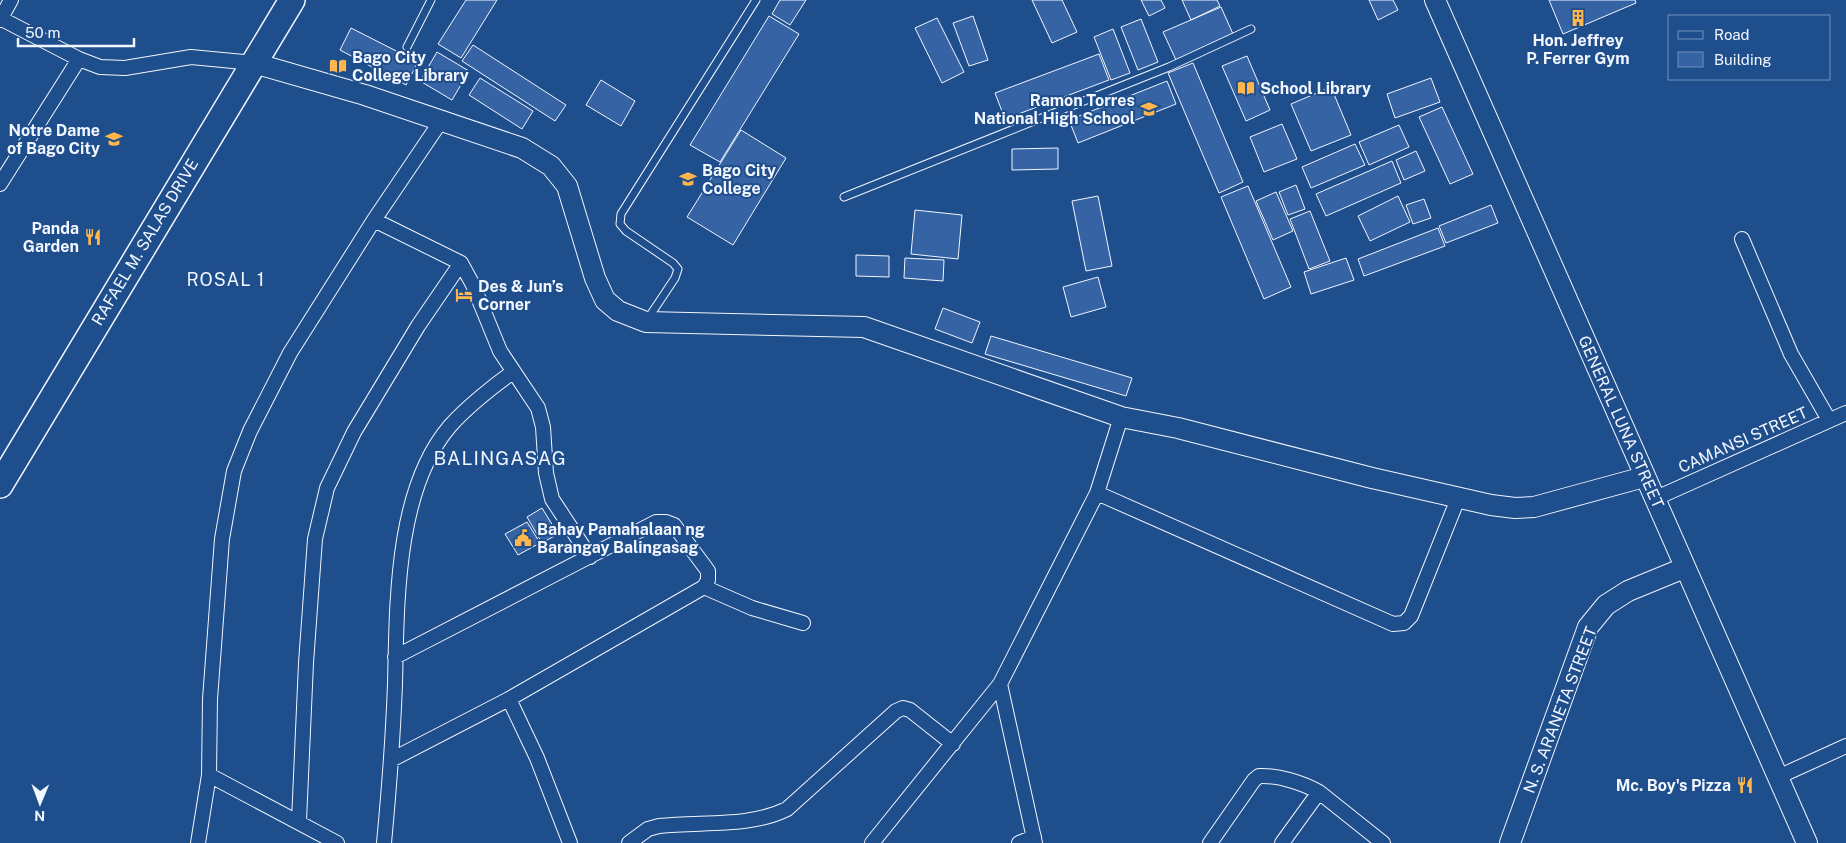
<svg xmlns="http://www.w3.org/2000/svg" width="1846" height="843" font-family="'Public Sans',sans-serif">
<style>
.building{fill:#3563a3;stroke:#f2f6ff}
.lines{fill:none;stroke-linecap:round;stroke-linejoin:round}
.lane-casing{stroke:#f2f6ff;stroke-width:9}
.street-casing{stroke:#f2f6ff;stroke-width:16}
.secondary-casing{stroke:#f2f6ff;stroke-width:22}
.highway-casing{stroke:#f2f6ff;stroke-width:28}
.lane{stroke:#1f4e8c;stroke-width:7}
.street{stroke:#1f4e8c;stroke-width:14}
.secondary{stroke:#1f4e8c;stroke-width:20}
.highway{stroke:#1f4e8c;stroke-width:25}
.labels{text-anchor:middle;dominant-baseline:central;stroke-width:4;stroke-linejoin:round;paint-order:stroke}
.poi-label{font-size:16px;font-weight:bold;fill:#f2f6ff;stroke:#1f4e8c;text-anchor:start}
.street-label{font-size:16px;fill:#f2f6ff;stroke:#1f4e8c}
.neighbourhood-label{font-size:18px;letter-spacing:1px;fill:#f2f6ff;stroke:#1f4e8c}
.quarter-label{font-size:19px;letter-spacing:1px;fill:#f2f6ff;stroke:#1f4e8c}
</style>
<rect width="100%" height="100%" fill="#1f4e8c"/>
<path class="building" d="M466 0H497L461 58 438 44Z
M780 0H806L790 25 772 14Z
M1032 0H1062L1077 32 1052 43Z
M1141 0H1161L1165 8 1149 16Z
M1182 0H1217L1220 6 1191 20Z
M1369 0H1393L1398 10 1378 20Z
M1549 0H1635L1636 3 1563 34Z
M1221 7 1233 34 1176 60 1163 32Z
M769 16 799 34 720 162 690 145Z
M973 16 988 60 969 66 953 23Z
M937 18 964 72 942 83 915 28Z
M1141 19 1158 62 1138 70 1121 27Z
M351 28 418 62 406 85 340 50Z
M1113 29 1130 73 1111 80 1094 37Z
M473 45 566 105 555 121 462 61Z
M437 52 469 71 452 100 420 81Z
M1099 54 1109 80 1005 119 995 93Z
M1247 56 1270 110 1246 121 1222 66Z
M1193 63 1243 182 1219 193 1168 73Z
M480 78 533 111 522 129 469 95Z
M1431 78 1440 102 1395 118 1387 94Z
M601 80 635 101 621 126 586 105Z
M1167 81 1176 104 1078 143 1069 120Z
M1331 87 1351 135 1311 151 1291 104Z
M1442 107 1473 174 1450 184 1419 117Z
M1282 124 1297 159 1264 172 1250 137Z
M1399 125 1409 147 1369 165 1359 142Z
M741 130 786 158 733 245 687 217Z
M1355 144 1365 165 1311 188 1302 167Z
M1058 148V169L1012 170V149Z
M1416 151 1425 171 1404 180 1396 160Z
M1392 161 1401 183 1326 216 1316 194Z
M1296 185 1305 209 1288 215 1279 192Z
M1248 186 1291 287 1264 299 1221 197Z
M1276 192 1293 231 1273 240 1256 201Z
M1098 196 1112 266 1086 271 1072 201Z
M1398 196 1410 222 1370 241 1358 216Z
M1424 199 1431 218 1413 224 1406 205Z
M1491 205 1498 223 1446 243 1439 226Z
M915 210 962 215 958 259 911 254Z
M1310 211 1330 261 1309 269 1290 219Z
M1438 228 1445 246 1364 276 1358 259Z
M856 255 889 256V277L856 276Z
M905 258 944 260 943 281 904 278Z
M1346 258 1354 280 1311 294 1304 272Z
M1098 277 1106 307 1071 317 1063 287Z
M943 308 980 322 972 343 935 329Z
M991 336 1132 378 1126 396 985 354Z
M542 508 558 534 542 543 527 517Z
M527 522 540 543 518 555 505 534Z"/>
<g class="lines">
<g class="lane-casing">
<path id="lane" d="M407 47 431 0
M844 197 1169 67 1251 29
M647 320 675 278 678 269 673 263 626 231 620 224 621 214 756 0"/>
</g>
<g class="street-casing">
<path id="street" d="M0 18 79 59 100 67 125 68 191 57 254 63
M0 20 11 0
M0 184 79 59
M374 220 461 263 473 285 500 351 538 408 543 427 546 473 552 499 590 557
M1742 239 1791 354 1829 420
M1097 493 1393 624 1404 623 1411 616 1459 496
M1654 499 1846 413
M704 587 752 608 803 623
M1000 684 1035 843
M509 699 537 758 570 843
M391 760 509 699 704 587 708 580V571L674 525 666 522H656L395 657
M209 775 337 843
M1778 777 1846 746
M1319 792 1383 843
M299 821 306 663 315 539 327 488 354 432 418 326 461 263
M198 843 209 775 210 699 222 539 234 471 250 431 290 353 374 220 441 121
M384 843C389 790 393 737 395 684 397 605 395 490 450 426 466 408 493 386 513 372
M629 843 648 829 659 826C701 821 749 828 787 809L896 711 903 708 910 710 953 744
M872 843 1000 684 1097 493 1121 417
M1019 843 1034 837
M1210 843 1254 780 1259 776C1278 775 1303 783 1319 792L1282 843"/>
</g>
<g class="secondary-casing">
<path id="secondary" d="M1435 0 1807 843
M254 63 365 95 522 148 551 166 567 186 595 278 605 300 618 311 646 322 864 327 1121 417 1178 428 1372 478 1491 505 1515 508 1534 507 1644 477
M1510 843 1588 627 1606 605 1628 591 1684 568"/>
</g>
<g class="highway-casing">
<path id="highway" d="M0 485 292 0"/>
</g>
<use href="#lane" class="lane"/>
<use href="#street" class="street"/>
<use href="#secondary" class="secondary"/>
<use href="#highway" class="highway"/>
</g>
<defs>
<g id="building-bare" transform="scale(1.35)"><path d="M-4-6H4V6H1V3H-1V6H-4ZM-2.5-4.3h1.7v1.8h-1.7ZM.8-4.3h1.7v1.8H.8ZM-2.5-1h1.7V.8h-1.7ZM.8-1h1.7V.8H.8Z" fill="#ffb74d" stroke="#1f4e8c" stroke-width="2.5" paint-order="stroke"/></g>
<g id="library-bare" transform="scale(1.35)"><path d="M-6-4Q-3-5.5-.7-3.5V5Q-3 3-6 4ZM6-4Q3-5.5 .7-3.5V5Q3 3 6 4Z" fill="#ffb74d" stroke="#1f4e8c" stroke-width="2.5" paint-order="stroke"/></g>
<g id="school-bare" transform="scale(1.35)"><path d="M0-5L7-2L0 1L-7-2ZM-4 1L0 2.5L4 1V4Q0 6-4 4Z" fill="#ffb74d" stroke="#1f4e8c" stroke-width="2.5" paint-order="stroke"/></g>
<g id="university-bare" transform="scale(1.35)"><path d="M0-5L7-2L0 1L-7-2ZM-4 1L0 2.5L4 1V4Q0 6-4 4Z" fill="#ffb74d" stroke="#1f4e8c" stroke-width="2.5" paint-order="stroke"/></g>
<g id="restaurant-bare" transform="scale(1.35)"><path d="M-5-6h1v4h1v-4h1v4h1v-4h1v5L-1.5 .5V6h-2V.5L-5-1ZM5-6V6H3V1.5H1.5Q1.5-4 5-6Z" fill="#ffb74d" stroke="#1f4e8c" stroke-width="2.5" paint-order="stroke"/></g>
<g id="hotel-bare" transform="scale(1.35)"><path d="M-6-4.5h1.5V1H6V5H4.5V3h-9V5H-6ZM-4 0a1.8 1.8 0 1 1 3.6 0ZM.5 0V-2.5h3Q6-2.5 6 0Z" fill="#ffb74d" stroke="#1f4e8c" stroke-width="2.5" paint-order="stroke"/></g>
<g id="civic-bare" transform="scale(1.35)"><path d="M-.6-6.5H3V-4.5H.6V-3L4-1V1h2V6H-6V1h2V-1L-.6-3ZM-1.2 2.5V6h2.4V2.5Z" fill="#ffb74d" stroke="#1f4e8c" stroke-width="2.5" paint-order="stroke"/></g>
</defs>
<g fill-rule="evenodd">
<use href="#building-bare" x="1578" y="18"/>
<use href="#library-bare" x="338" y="66"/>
<use href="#library-bare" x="1246" y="88"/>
<use href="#school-bare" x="1149" y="109"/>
<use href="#school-bare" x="114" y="139"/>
<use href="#university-bare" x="688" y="179"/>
<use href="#restaurant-bare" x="93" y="237"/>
<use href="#hotel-bare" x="464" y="295"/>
<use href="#civic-bare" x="523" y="538"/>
<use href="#restaurant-bare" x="1745" y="785"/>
</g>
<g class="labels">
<g class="poi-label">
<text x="1578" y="40" text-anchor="middle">Hon. Jeffrey<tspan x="1578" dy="18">P. Ferrer Gym</tspan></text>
<text x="352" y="57">Bago City<tspan x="352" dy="18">College Library</tspan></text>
<text x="1260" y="88">School Library</text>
<text x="1135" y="100" text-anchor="end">Ramon Torres<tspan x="1135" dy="18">National High School</tspan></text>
<text x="100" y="130" text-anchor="end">Notre Dame<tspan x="100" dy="18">of Bago City</tspan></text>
<text x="702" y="170">Bago City<tspan x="702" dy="18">College</tspan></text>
<text x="79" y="228" text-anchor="end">Panda<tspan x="79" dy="18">Garden</tspan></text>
<text x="478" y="286">Des &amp; Jun’s<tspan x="478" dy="18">Corner</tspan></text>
<text x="537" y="529">Bahay Pamahalaan ng<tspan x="537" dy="18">Barangay Balingasag</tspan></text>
<text x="1731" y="785" text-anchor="end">Mc. Boy's Pizza</text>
</g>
<g class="street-label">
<text transform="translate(145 242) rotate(-59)">RAFAEL M. SALAS DRIVE</text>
<text transform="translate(1621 422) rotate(66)">GENERAL LUNA STREET</text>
<text transform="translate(1743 440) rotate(-24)">CAMANSI STREET</text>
<text transform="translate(1560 710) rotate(-69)">N. S. ARANETA STREET</text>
</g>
<g class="neighbourhood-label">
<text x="226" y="279">ROSAL 1</text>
</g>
<g class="quarter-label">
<text x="500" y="458">BALINGASAG</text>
</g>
</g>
<rect x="1668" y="15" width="162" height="65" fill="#1f4e8c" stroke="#7391ba"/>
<rect x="1678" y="31" width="25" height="8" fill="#1f4e8c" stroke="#7391ba"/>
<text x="1714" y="40" font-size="15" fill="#f2f6ff">Road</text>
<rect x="1678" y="52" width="25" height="15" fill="#3563a3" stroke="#7391ba"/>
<text x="1714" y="65" font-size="15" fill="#f2f6ff">Building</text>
<g transform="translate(40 803) rotate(181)" stroke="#1f4e8c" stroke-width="4" paint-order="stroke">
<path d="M0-4L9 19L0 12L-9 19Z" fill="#f2f6ff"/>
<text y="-8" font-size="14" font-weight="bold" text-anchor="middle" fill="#f2f6ff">N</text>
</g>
<path d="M18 38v8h116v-8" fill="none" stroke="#f2f6ff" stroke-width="2.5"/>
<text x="25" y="38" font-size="15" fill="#f2f6ff" stroke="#1f4e8c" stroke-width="4" paint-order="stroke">50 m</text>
</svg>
